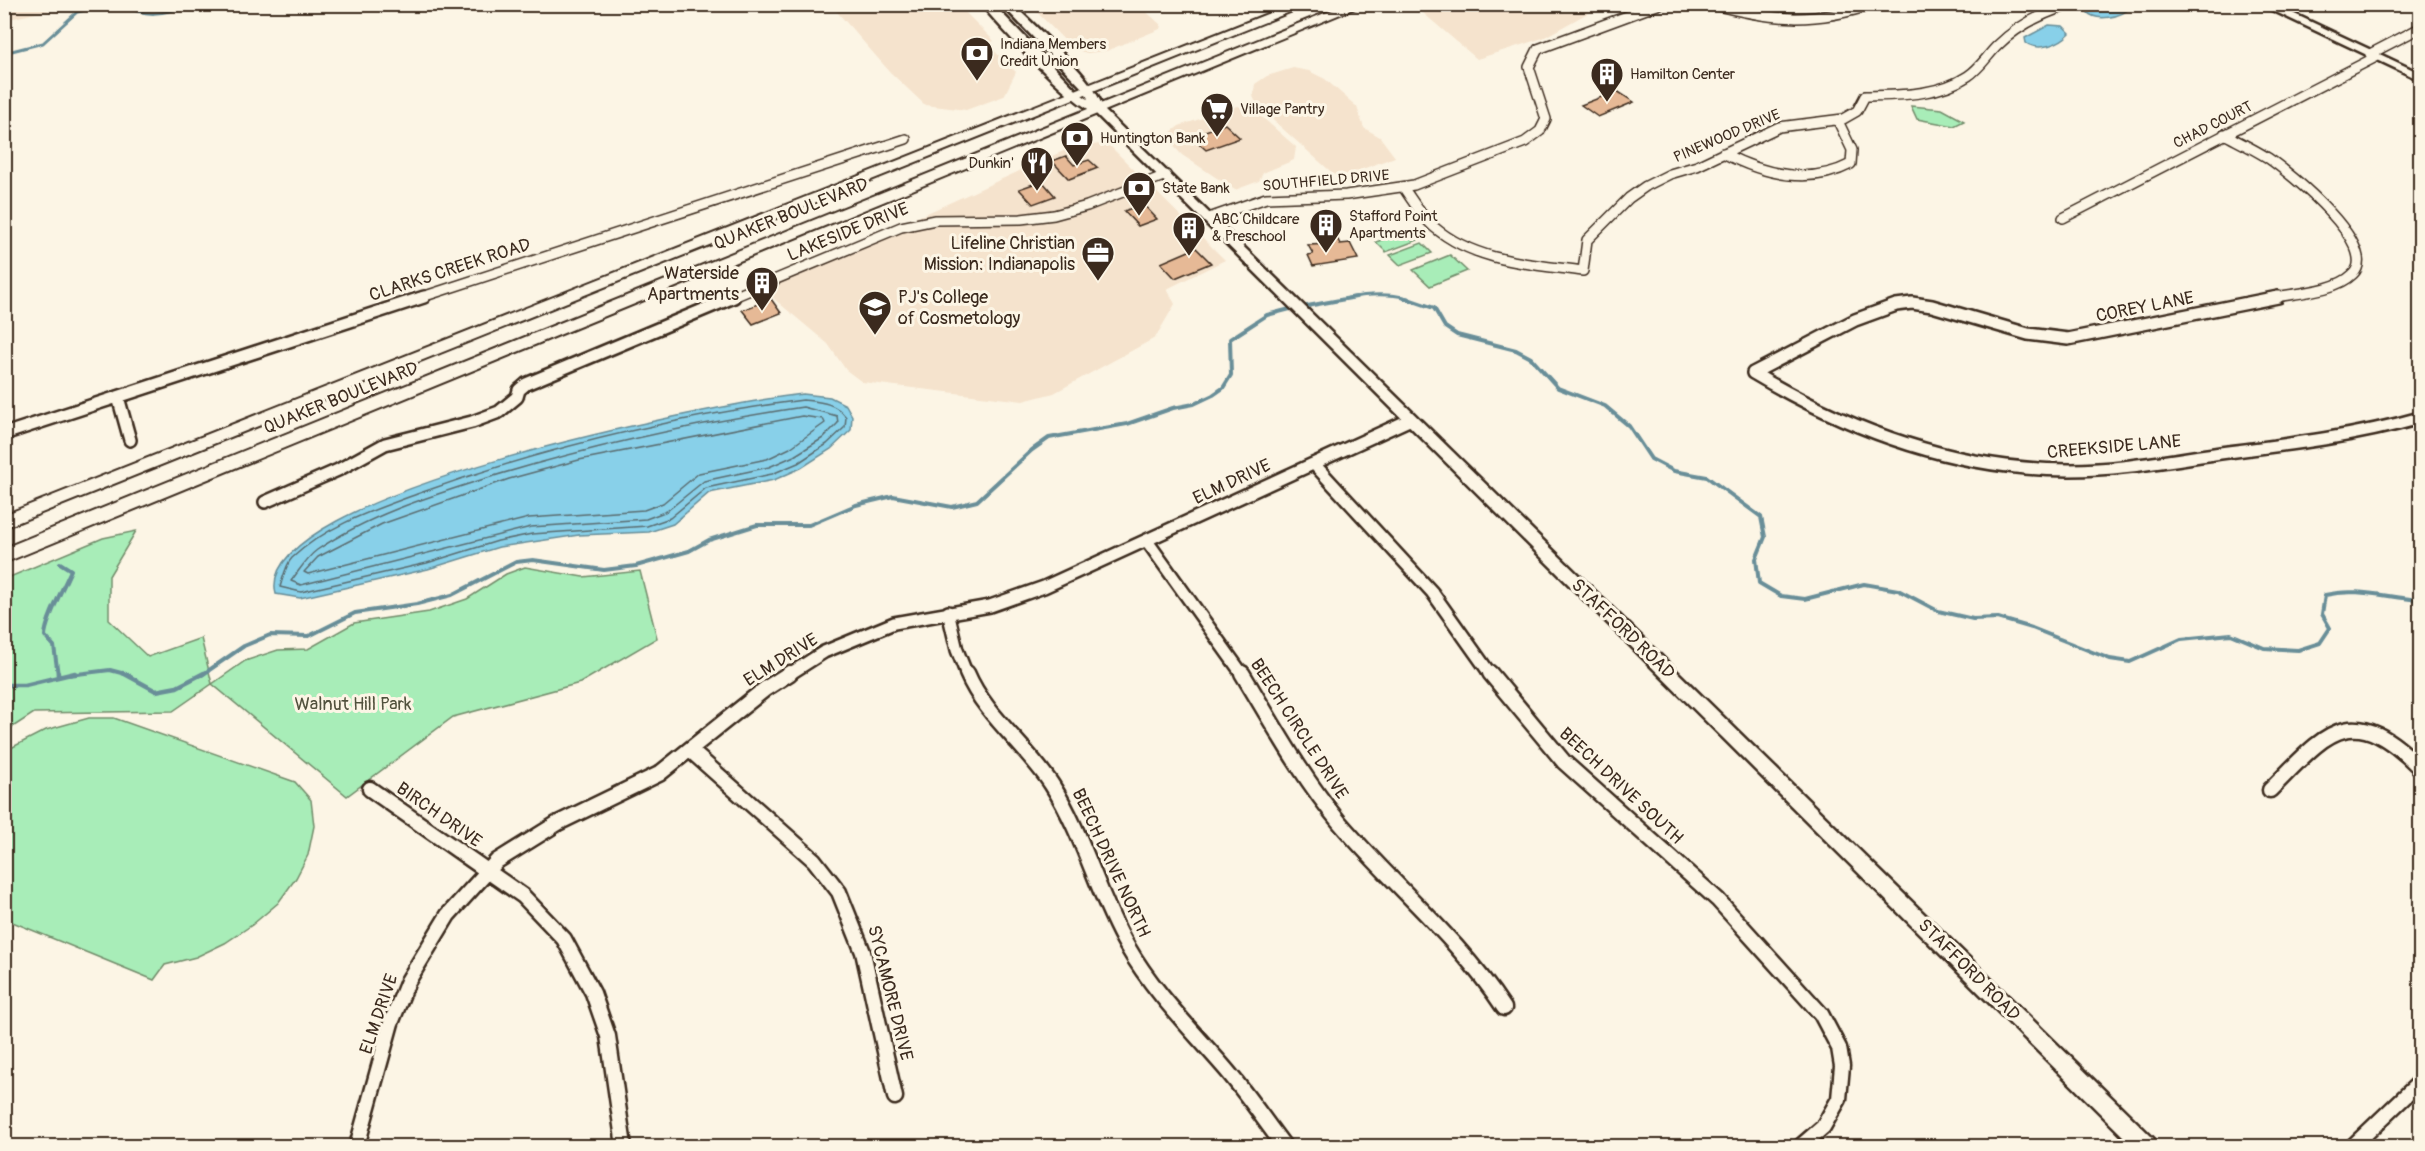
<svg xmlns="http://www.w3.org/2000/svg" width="2425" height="1151" font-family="Pangolin,sans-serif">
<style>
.built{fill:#f5e3cd}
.green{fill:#a8edb8;stroke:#728c6b;stroke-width:1.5}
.water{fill:#88d0e9;stroke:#698e98;stroke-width:1.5}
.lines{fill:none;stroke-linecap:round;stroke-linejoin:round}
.shore{stroke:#5a6c6f;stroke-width:1.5}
.stream-far2{stroke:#698e98;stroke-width:3}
.stream-far1{stroke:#698e98;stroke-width:4}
.stream{stroke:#698e98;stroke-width:4.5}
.building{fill:#e6b996;stroke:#3b2a1e;stroke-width:1.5}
.minor-far2-casing{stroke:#3b2a1e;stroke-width:12}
.minor-far1-casing{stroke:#3b2a1e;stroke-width:16}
.minor-casing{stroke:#3b2a1e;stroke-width:19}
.tertiary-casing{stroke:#3b2a1e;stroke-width:5}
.secondary-casing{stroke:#3b2a1e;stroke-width:5}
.primary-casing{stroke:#3b2a1e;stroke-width:4}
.minor-far2{stroke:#fcf5e5;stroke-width:9}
.minor-far1{stroke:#fcf5e5;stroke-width:11}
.minor{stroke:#fcf5e5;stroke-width:14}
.tertiary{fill:#fcf5e5;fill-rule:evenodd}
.secondary{fill:#fcf5e5;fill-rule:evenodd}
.primary{fill:#fcf5e5;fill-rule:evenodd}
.labels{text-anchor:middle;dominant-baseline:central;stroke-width:6;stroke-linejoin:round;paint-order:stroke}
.far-poi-label{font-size:15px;fill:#3b2a1e;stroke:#fcf5e5;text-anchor:start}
.far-street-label{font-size:15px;fill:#3b2a1e;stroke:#fcf5e5}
.street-label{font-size:18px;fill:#3b2a1e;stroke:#fcf5e5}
.poi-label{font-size:18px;fill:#3b2a1e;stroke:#fcf5e5;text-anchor:end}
.park-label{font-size:18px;fill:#51513d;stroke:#fcf5e5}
</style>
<rect width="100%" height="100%" fill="#fcf5e5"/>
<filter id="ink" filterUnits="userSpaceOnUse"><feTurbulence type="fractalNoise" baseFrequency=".0167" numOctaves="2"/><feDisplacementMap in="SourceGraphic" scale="12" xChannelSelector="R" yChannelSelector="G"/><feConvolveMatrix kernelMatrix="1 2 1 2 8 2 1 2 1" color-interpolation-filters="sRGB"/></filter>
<g filter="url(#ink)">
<path class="built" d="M5 4H72V5L5 20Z
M1424 4H1602V5L1543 38 1477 59 1416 7Z
M831 5H958L994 41 987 44 1016 72 1004 96 966 110 925 105 890 72Z
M1030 5H1139L1161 25 1160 29 1106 51 1087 53 1073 49Z
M1293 68 1309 71 1325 79 1357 107 1364 128 1380 137 1395 157 1338 178 1257 106 1253 96 1255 84 1267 76Z
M1238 106 1254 110 1296 147 1294 160 1263 173 1259 181 1235 190 1182 155 1165 137 1179 126Z
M1107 143 1225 260 1167 289 1175 304 1155 338 1054 393 1023 401 862 382 846 370 828 344 755 283 925 214 1070 148Z"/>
<path class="green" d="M1911 106 1942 109 1964 121 1954 126 1917 119Z
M1408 230 1418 240 1386 252 1376 242Z
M1422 243 1432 253 1400 265 1390 255Z
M1450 255 1467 271 1430 286 1413 270Z
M136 531 109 576V620L148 657 201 638 212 684 245 661 278 650 308 649 354 623 429 612 467 599 506 574 525 567 583 577 640 571 657 638 580 683 453 717 347 796 212 684 173 711 34 713 5 732V579L103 538Z
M89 718H114L295 782 311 800 314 826 308 855 296 878 278 903 252 925 225 943 196 957 165 965 154 980 5 919V751L46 730Z"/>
<path class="water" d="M2111 4 2131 7C2122 17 2096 23 2086 11Z
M2049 25 2063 26 2070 33C2060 44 2039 52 2026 43L2025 38Z
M803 394 830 397 846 405 852 416 851 430 831 449 801 468 774 480 709 493 673 524 649 532 579 535 499 547 428 569 300 598 276 594C249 493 728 402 803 394Z"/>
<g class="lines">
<path class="shore" d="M803 400C820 402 835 402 846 417L845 427 827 444 798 463 772 474 706 488 670 518 647 526 532 534 498 541 427 563 301 592 280 587C283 578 286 564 292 558 327 525 374 510 417 494 541 449 672 417 803 400Z
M803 407 837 416 838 423 823 438 794 456 769 467 704 481 667 511 646 519 531 527 301 585 291 581C299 571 307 557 317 550 367 516 427 497 484 479 588 447 695 423 803 407Z
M802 416 823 419 825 423 790 448 767 459 699 473 663 503 644 510 529 518 308 574 304 572 318 557 382 524 509 479 579 460Z"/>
<path class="stream-far2" d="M118 4C145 17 163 16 190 4
M4 53 43 43 77 12 111 4
M1348 298C1368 294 1388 293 1408 298"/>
<path class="stream-far1" d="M1402 297 1434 308 1445 327 1457 335 1516 350 1531 358 1558 388 1605 406 1629 426 1651 459 1674 471 1707 477 1761 517 1765 537 1756 559 1759 583 1781 596 1805 599 1864 584 1898 590 1938 611 1973 619 1998 618 2032 628 2110 659 2130 662 2181 639 2231 634 2264 648 2298 650 2320 643 2330 628 2322 614 2325 595C2358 587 2387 598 2420 600
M1302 307 1356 297
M58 675 54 646 45 636C45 622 64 586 71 570L60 563
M69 675 110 670 129 675
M202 675 244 646 270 635 309 636 355 613 417 604 452 595 516 562 533 560 604 570 636 566 689 551 709 540 757 525H809L856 505 893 496 952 507 977 501 1032 450 1049 438 1127 424 1173 408 1194 404 1213 395 1223 388 1231 375 1230 339 1267 315 1294 308"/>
<path class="stream" d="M58 673V677
M123 673 156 691 177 687 204 673
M4 685H25L75 673"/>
</g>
<path class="building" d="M1617 91 1634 102 1598 117 1581 105Z
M1225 124 1240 138 1206 150 1191 136Z
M1066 156 1074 165 1089 160 1098 168 1069 179 1052 161Z
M1042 181 1055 196 1033 204 1019 189Z
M1143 204 1157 219 1138 226 1124 211Z
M1337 238 1340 244 1350 243 1358 259 1313 266 1308 255 1313 254 1308 245 1333 244Z
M1196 248 1211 263 1175 278 1161 263Z
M771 299 781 313 753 324 742 310Z"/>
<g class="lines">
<g class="minor-far2-casing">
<path id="minor-far2" d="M1711 4C1773 21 1814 24 1875 4
M2370 54 2420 28
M2224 134C2239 142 2254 149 2268 158 2290 173 2381 247 2353 274 2335 292 2294 293 2270 298
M1723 153C1763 174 1809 186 1851 164L1852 150 1838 121
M1403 187C1413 201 1421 216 1434 227 1475 262 1532 264 1583 271L1587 240 1629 198 1646 186 1670 174 1697 166 1779 127 1843 119 1857 111 1865 96C1900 95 1938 96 1968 76 1980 68 1987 56 1997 46 2018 25 2045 12 2073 4
M1209 218 1266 198 1346 195 1414 185 1525 142 1540 131 1546 119 1529 67 1538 49 1660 4
M2063 218 2376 57
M419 298 906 139
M731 298 901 227 935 220 1021 219 1054 215 1087 206 1166 175"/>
</g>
<g class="minor-far1-casing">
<path id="minor-far1" d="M1753 373 1855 320 1896 305 1912 303 1932 306 2028 334 2068 339 2278 297
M1753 373C1850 431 1955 470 2070 470 2123 470 2176 459 2228 452 2293 444 2357 436 2420 418
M118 397 130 440
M4 434 424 297
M1314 464 1432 592 1491 675
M265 502 338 470 385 444 472 422 499 412 517 397 519 390 526 384 734 297
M1147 541 1243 675
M948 612 957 650 967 675
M788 675 824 652 894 623 990 606 1044 587 1409 420"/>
</g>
<g class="minor-casing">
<path id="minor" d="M967 673C985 716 1027 746 1052 785 1084 835 1097 894 1127 946 1153 991 1189 1027 1223 1066 1245 1091 1264 1120 1284 1146
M1242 673C1273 724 1301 776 1340 823 1394 886 1458 938 1504 1008
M1490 673 1564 762 1718 900 1821 1014 1839 1048 1842 1066 1839 1099 1823 1127 1801 1146
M690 750 814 860 839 892 863 952 895 1097
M370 789 523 896 564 939 593 993 608 1036 624 1146
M2270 790C2325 735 2350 696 2420 768
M357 1146 391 1023 408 981 448 915 497 861 558 823 659 774 765 689 790 673
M2353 1146 2420 1082"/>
</g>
<g class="tertiary-casing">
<path id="tertiary" d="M2259 4H2273L2420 73V80Z
M1099 108 1103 109 2154 1139 2157 1146H2133L1095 113 1094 111Z"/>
</g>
<g class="secondary-casing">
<path id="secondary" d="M981 4H993L1079 93 1088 99 1085 91 1001 4H1013C1033 25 1108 90 1103 114 1082 118 997 24 981 4Z"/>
</g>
<g class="primary-casing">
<path id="primary" d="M1292 4H1310L4 528V515Z
M1347 4H1365L4 563V548Z"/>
</g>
<use href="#minor-far2" class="minor-far2"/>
<use href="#minor-far1" class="minor-far1"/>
<use href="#minor" class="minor"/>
<use href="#tertiary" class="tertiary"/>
<use href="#secondary" class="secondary"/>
<use href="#primary" class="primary"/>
</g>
</g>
<defs>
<g id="bank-pin" transform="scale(1.725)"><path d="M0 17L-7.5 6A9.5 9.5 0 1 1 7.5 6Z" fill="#3b2a1e" stroke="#fcf5e5"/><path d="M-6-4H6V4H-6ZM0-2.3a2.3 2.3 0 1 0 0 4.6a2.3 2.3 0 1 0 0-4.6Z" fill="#fff"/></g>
<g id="building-pin" transform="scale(1.725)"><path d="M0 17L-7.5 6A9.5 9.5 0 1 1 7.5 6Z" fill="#3b2a1e" stroke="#fcf5e5"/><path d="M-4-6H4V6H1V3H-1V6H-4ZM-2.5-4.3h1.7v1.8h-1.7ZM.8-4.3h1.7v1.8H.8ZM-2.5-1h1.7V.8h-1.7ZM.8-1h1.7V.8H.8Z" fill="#fff"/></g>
<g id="supermarket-pin" transform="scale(1.725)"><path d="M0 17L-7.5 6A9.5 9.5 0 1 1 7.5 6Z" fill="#3b2a1e" stroke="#fcf5e5"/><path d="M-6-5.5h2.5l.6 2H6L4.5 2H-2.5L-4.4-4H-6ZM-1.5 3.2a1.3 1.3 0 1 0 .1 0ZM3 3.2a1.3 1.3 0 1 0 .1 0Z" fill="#fff"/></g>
<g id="restaurant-pin" transform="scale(1.725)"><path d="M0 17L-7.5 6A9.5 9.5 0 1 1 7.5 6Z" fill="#3b2a1e" stroke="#fcf5e5"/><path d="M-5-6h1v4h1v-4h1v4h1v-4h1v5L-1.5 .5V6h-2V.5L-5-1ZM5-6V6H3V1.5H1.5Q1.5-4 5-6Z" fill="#fff"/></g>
<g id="office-pin" transform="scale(1.725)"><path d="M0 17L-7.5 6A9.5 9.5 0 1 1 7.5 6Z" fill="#3b2a1e" stroke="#fcf5e5"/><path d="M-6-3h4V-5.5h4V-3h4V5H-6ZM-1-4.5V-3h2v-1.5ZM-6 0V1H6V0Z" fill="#fff"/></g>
<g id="university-pin" transform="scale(1.725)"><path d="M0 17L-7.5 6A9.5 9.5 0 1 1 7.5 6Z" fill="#3b2a1e" stroke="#fcf5e5"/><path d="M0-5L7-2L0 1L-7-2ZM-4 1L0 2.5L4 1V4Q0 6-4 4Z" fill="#fff"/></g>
</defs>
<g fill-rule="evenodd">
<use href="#bank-pin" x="977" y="53"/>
<use href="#building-pin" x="1607" y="74"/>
<use href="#supermarket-pin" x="1217" y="109"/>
<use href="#bank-pin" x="1077" y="138"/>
<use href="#restaurant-pin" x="1037" y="163"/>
<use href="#bank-pin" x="1139" y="188"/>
<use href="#building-pin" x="1326" y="225"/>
<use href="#building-pin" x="1189" y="228"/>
<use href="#office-pin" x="1098" y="253"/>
<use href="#building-pin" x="762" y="283"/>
<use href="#university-pin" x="875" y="307"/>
</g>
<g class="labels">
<g class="far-poi-label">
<text x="1000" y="44">Indiana Members<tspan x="1000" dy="17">Credit Union</tspan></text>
<text x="1630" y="74">Hamilton Center</text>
<text x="1240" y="109">Village Pantry</text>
<text x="1100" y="138">Huntington Bank</text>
<text x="1014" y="163" text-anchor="end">Dunkin'</text>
<text x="1162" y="188">State Bank</text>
<text x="1349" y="216">Stafford Point<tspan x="1349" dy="17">Apartments</tspan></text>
<text x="1212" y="219">ABC Childcare<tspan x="1212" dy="17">&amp; Preschool</tspan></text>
</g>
<g class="far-street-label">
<text transform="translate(2213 125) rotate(-27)">CHAD COURT</text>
<text transform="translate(1727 136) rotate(-23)">PINEWOOD DRIVE</text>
<text transform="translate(1326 181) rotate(-5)">SOUTHFIELD DRIVE</text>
</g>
<g class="street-label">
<text transform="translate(791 214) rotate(-22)">QUAKER BOULEVARD</text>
<text transform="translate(848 232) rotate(-22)">LAKESIDE DRIVE</text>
<text transform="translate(450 270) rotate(-18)">CLARKS CREEK ROAD</text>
<text transform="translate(2145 307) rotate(-11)">COREY LANE</text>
<text transform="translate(341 398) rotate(-22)">QUAKER BOULEVARD</text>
<text transform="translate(2114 447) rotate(-5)">CREEKSIDE LANE</text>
<text transform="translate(1232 482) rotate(-25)">ELM DRIVE</text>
<text transform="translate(1623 629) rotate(44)">STAFFORD ROAD</text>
<text transform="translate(781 660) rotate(-32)">ELM DRIVE</text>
<text transform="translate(1299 729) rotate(57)">BEECH CIRCLE DRIVE</text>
<text transform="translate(1621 786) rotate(43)">BEECH DRIVE SOUTH</text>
<text transform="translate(439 815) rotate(35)">BIRCH DRIVE</text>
<text transform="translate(1111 863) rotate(65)">BEECH DRIVE NORTH</text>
<text transform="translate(1969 970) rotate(45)">STAFFORD ROAD</text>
<text transform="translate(890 993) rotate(76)">SYCAMORE DRIVE</text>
<text transform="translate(379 1014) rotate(-71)">ELM DRIVE</text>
</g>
<g class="poi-label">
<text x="1075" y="243">Lifeline Christian<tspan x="1075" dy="21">Mission: Indianapolis</tspan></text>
<text x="739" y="273">Waterside<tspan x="739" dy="21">Apartments</tspan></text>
<text x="898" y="297" text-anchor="start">PJ's College<tspan x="898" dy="21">of Cosmetology</tspan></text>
</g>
<g class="park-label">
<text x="353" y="704">Walnut Hill Park</text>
</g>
</g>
<rect width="2425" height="1151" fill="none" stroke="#fcf5e5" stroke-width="24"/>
<rect x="12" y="12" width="2401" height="1127" fill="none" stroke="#3b2a1e" stroke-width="2" filter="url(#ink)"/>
</svg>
